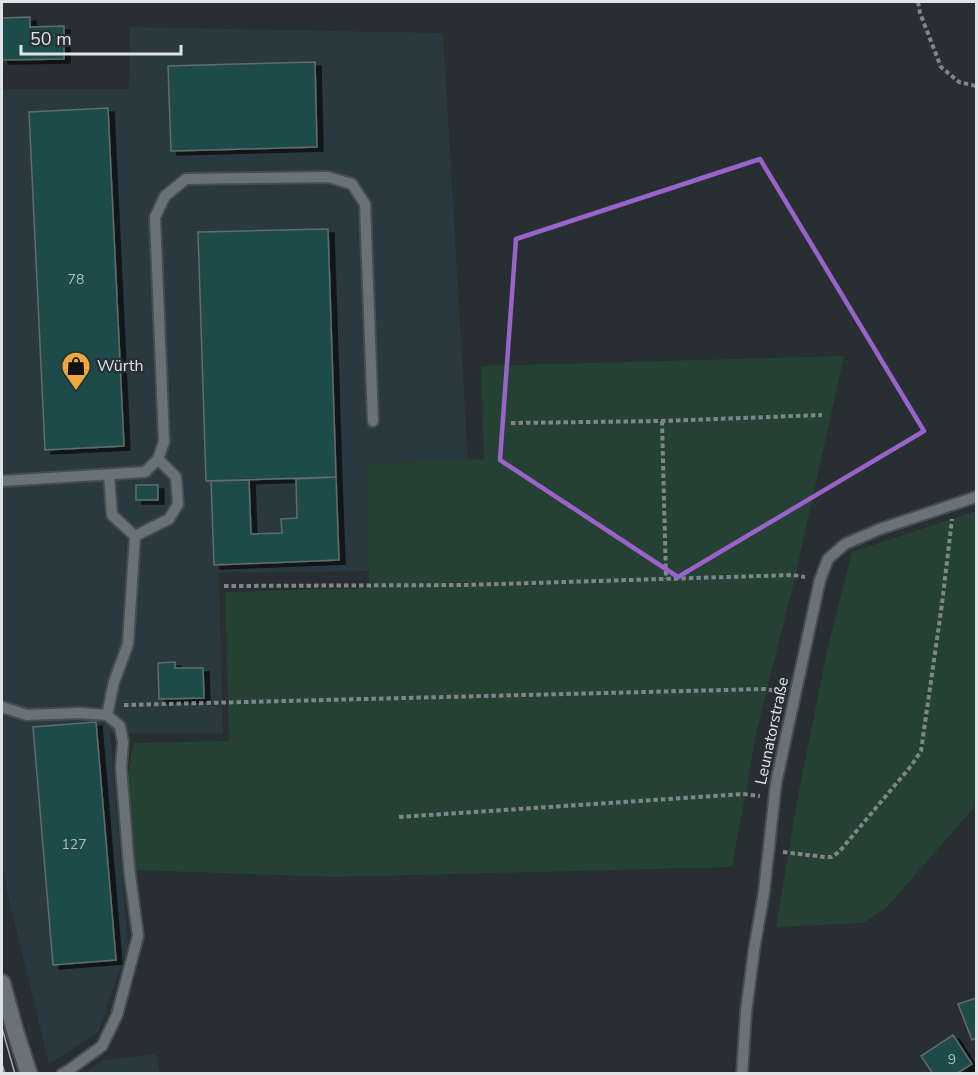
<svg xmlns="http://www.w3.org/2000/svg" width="978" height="1075" font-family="'Nunito Sans',sans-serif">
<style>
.built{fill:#2a393f}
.green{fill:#254134}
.building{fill:#1f4b4a;stroke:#626c6b;stroke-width:1.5;filter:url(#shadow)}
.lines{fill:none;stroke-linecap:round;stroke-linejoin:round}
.service-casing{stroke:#464d4f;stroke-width:14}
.secondary-casing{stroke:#464d4f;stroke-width:20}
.path{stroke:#7f8588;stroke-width:4;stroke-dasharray:4.5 3;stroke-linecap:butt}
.service{stroke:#697276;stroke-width:10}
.secondary{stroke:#697276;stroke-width:16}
.tram{stroke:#a4aaad;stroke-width:1.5}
.marked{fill:none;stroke:#9963ca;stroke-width:4.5;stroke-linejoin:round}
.labels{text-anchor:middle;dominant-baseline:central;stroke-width:4.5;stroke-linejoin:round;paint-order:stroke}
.number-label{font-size:14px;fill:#aebdbe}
.poi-label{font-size:16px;fill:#dee3e5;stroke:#272f33;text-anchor:start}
.street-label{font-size:16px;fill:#dee3e5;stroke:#272f33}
</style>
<defs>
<filter id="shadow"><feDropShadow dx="6" dy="4" stdDeviation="0" flood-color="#0009"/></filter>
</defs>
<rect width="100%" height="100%" fill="#272f33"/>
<path class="built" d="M130 27 443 33 468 460 366 463 369 571 219 573 223 734 110 733 128 946 98 1032 49 1064 6 887 2 864V89H129Z
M155 1054 160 1073H85L103 1060Z"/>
<path class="green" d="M844 356 794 581 757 730 732 867 336 877 136 870 127 785 133 743 229 741 225 592 369 588 366 463 484 459 481 366Z
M976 511V805L886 908 863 923 776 927 798 796 827 651 852 552Z"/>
<path class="building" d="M30 17V27L64 26V59L2 60V18Z
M315 62 317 147 171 151 168 66Z
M108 108 124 446 45 450 29 112Z
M328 229 336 477 206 481 198 232Z
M336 477 339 560 214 565 211 481 249 480 251 534 282 533 281 519 297 518 296 479Z
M136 485H158V500H136Z
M175 662V668H203L204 698 159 699 158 663Z
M96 722 116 960 53 965 33 727Z
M976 998V1038L972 1040 958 1004Z
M953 1035 972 1064 956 1074H933L921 1056Z"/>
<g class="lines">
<g class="service-casing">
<path id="service" d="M109 475 112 515 135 536
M2 481 145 472 158 459 164 442 155 217 165 196 186 179 328 177 352 184 365 204 373 421
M2 707 27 715 79 713 107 715 120 726 123 742 121 767 129 867 138 936 117 1015 102 1046 69 1070 62 1074
M107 715 114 682 128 644 135 536 169 519 178 504 176 477 158 459
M742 1074 746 1012 754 950 764 892 776 783 820 580 828 559 845 544 880 529 976 497"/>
</g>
<g class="secondary-casing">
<path id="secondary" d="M2 983 16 1034 29 1074"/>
</g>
<path class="path" d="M918 2 920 13 941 67 959 82 976 86
M662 421 666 579
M511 423 662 421 822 415
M224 586 466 585 793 575 805 577
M124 705 765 689 782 692
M399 817 743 794 760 796
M783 852 825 857H831L839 852 911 766 921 751 942 604 952 519"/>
<use href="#service" class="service"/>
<use href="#secondary" class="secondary"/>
<path class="tram" d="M2 1028 15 1074
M2 1064 5 1074"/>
</g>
<path class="marked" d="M760 159 924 431 678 577 500 460 516 239Z"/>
<defs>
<g id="shop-pin" transform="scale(1.5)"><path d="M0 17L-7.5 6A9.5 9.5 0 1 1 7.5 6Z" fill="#eea73c" stroke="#272f33"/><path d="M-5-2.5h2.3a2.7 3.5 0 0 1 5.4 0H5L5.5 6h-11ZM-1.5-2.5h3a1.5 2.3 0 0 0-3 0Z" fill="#111"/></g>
</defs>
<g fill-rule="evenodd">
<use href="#shop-pin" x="76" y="366"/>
</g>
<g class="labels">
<g class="number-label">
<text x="76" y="279">78</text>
<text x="74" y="844">127</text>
<text x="952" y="1059">9</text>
</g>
<g class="poi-label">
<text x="97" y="366">Würth</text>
</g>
<g class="street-label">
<text transform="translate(772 731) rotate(-78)">Leunatorstraße</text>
</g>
</g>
<rect width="978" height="1075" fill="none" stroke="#dee3e5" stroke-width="6"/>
<path d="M21 45v9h160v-9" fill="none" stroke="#dee3e5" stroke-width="3"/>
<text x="30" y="45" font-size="18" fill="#dee3e5" stroke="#272f33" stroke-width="4.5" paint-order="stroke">50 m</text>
</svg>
